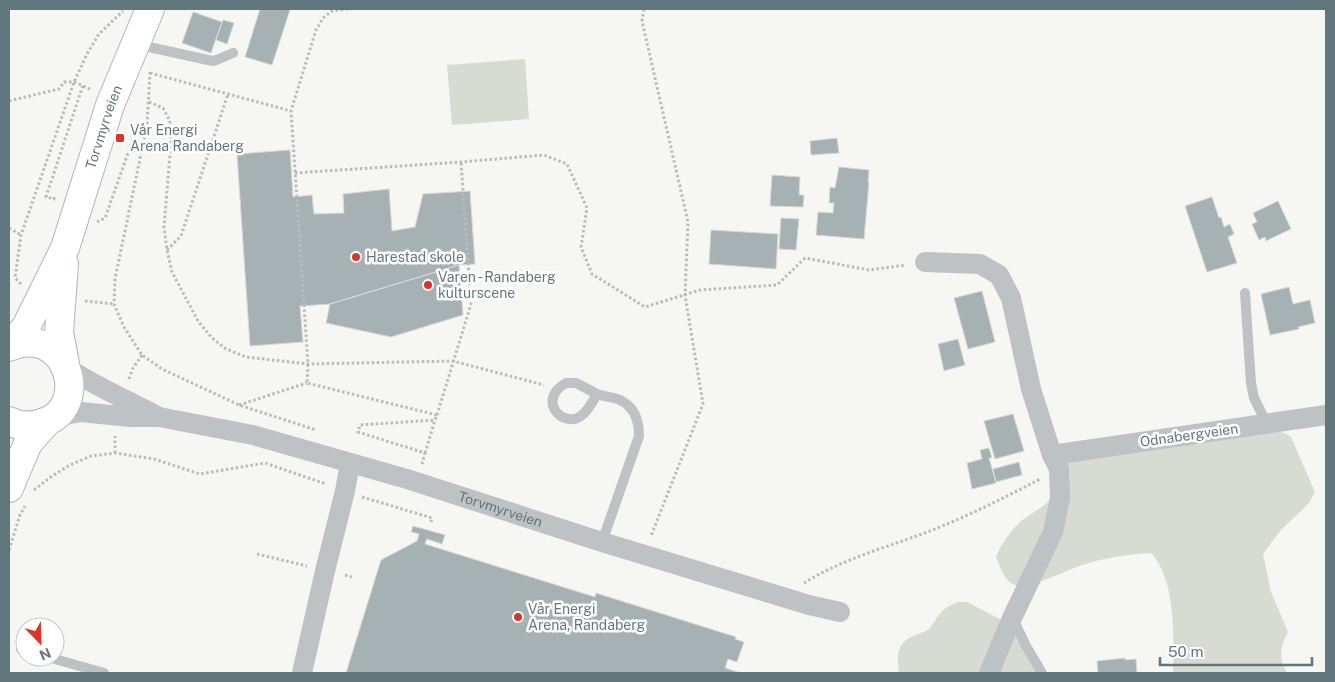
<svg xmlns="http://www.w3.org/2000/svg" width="1335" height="682" font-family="'Public Sans',sans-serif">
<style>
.green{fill:#d7dbd2}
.building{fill:#a6b1b4;stroke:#d8d7d6}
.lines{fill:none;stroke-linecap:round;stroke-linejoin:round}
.secondary-casing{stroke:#adb6b8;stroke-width:30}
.path{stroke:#b8bcbd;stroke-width:3;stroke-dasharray:2.5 2.5;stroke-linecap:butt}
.lane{stroke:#bdc3c5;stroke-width:10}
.street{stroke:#bdc3c5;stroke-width:20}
.secondary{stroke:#fff;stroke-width:28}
.poi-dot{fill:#de322b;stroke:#fff;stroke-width:2}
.labels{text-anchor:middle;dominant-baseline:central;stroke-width:5;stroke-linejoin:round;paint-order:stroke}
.street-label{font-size:14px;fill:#62777d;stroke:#fff}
.poi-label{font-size:14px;fill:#62777d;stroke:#fff;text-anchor:start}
</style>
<rect width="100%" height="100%" fill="#f6f6f3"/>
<path class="green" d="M525 59 529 119 452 125 447 65Z
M1250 415C1261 434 1275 426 1291 437L1315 492 1309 503 1280 531 1263 554 1271 592 1288 632C1280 646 1278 659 1287 673H1173C1174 639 1176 579 1151 553 1128 554 1104 558 1082 565 1068 570 1033 587 1019 586 1005 584 1001 568 996 557L1001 546 1013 529 1021 521 1046 504 1064 479 1063 461 1242 421Z
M958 602H967L1011 625 1042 673H899C897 655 896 642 916 635 920 633 927 631 930 628 941 613 939 610 958 602Z"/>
<path class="building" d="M260 9H285L290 10 272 65 245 57Z
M193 12 222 22 211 53 182 43Z
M223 20 234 23 227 44 216 40Z
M837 138 839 153 811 155 810 141Z
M290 150 293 197 312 195 314 214 344 213 343 194 389 189 392 231 415 227 423 194 470 191 475 264 459 265 330 304 300 306 303 342 250 346 237 154Z
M839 167 869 170 868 182H869L864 239 816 235 818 212 833 213 834 203H829L830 187 835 188Z
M772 175 800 177 799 195H804L803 207 770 206Z
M1212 197 1219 218 1221 217 1224 227 1230 224 1234 234 1228 237 1237 263 1207 272 1185 206Z
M1278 201 1291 229 1266 241 1265 237 1259 240 1252 224 1257 222 1253 213Z
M781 218 799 219 796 250 779 249Z
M711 230 778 234 776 269 709 264Z
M459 265 463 315 391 337 326 323 330 304Z
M1289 287 1293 304 1310 300 1315 323 1298 327 1299 329 1270 335 1261 294Z
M982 291 995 342 968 349 954 298Z
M958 339 965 365 944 371 938 344Z
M1013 414 1024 451 995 459 984 421Z
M989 448 992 458H989L996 483 972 489 967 463 982 459 980 450Z
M1019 462 1022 475 996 482 993 469Z
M413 526 445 535 442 544 427 539 425 544 595 597 596 593 736 637 735 639 744 642 737 662 728 659 725 668 741 673H346L381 560 417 541 419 534 411 532Z
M1125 658V660L1136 659 1137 673H1098L1097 661Z"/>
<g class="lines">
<g class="secondary-casing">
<g id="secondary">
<path d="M64 264 59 332 65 364"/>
<path id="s2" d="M10 346 26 327 65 248 110 105 150 9"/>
<path d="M9 347C67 322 93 408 42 423 30 427 20 427 9 421"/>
<path d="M9 488 28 443 47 422"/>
</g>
</g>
<path class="path" d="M348 9 332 11 323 18 316 30 291 111 308 364 307 383 437 415 435 420 360 425 358 432 425 453 422 464
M644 9 642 21 688 222 685 295 703 404 651 536
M150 72 147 125 115 279 114 304 124 327 142 355 162 369 239 405 316 430
M150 73 291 111
M9 101 59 89 64 82H74L90 89
M149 102 163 108 170 121 171 142 164 227 167 250 172 272 198 321 212 338 226 349 246 357 308 364 453 361 544 385
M295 173 461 162 544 155 567 164 587 208 581 247 592 274 645 307 700 290 777 285 805 258 869 270 906 265
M54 197V199L46 197 83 85
M97 222 105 218 138 125H147
M9 228 21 235
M167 250 181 236 228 94
M21 284 15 278 21 235 74 82 87 54 99 34 123 11
M85 301 114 304
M129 379 133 368 142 355
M239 405 307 383
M437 415 471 304 461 162
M115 453V436
M425 453 435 420
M34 490 52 476 70 465 91 456 115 453 154 459 200 474 265 463 326 484
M362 497 432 518 431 522
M9 550 20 515 25 506
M257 554 307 566
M345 575 352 577
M804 583C842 559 888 547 930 531 968 516 1004 498 1040 479"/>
<path class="lane" d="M137 42 149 47 208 60 214 61 233 53
M1245 293 1251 383 1254 398 1267 424
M566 383H576L597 394C593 401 588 411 581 416 563 429 536 400 566 383Z
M597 394C605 397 613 397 620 400 635 407 639 421 639 436L602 542
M1013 619 1026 646 1042 673
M21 649 25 650
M48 657 104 673"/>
<g class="street">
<path d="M925 262 980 264 999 275 1011 298 1031 389 1052 455 1059 469 1060 498 1053 532 1012 618 989 673"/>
<path d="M54 417 81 412 130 417H159C128 400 96 387 66 367"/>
<path id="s1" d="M159 417 253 435 407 479 602 542 809 605 840 612"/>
<path d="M1052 455 1326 415"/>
<path d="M302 673 325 571 345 491 350 463"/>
</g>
<use href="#secondary" class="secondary"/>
</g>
<g class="poi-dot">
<rect x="115" y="133" width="10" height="10" rx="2.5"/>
<circle cx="356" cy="257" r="5"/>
<circle cx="428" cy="285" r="5"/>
<circle cx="518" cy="617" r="5"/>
</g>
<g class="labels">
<g class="street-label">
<text stroke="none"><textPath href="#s2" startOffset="240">Torvmyrveien</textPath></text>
<text transform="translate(1189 435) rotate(-8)">Odnabergveien</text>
<text stroke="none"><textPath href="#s1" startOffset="354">Torvmyrveien</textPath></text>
</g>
<g class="poi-label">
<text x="130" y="130">Vår Energi<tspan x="130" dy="16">Arena Randaberg</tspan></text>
<text x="366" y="257">Harestad skole</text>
<text x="438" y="277">Varen - Randaberg<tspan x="438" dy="16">kulturscene</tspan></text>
<text x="528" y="609">Vår Energi<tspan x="528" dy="16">Arena, Randaberg</tspan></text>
</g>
</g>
<rect width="1335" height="682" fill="none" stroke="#62777d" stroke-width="20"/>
<g transform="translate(40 642) rotate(157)"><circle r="24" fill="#ffffff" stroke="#c0c9cb"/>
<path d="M0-4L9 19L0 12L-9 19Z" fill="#de322b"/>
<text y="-8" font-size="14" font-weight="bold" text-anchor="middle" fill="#62777d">N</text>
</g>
<path d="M1160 657v8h152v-8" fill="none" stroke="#62777d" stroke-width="2.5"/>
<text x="1168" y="657" font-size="15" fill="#62777d" stroke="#ffffff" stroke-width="4" paint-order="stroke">50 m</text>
</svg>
